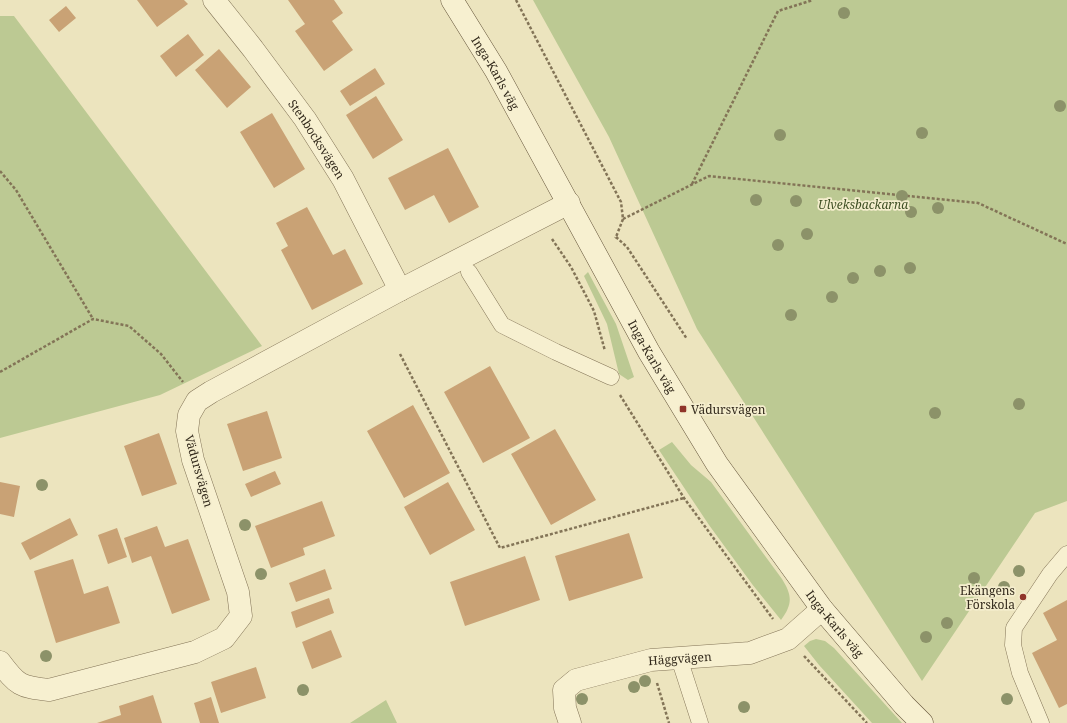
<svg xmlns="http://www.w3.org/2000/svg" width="1067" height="723" font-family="'Noto Serif',serif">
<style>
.green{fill:#bcc993}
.building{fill:#c9a275}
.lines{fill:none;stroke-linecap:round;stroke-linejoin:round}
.lane-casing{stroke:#837457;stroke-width:17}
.street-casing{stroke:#837457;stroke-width:23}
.secondary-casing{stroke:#65553b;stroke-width:23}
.path{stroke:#837457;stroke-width:2.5;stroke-dasharray:3 2;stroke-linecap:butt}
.lane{stroke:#f7f0d0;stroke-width:16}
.street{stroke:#f7f0d0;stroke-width:22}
.secondary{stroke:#f7f0d0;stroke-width:22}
.tree{fill:#8c9269}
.poi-dot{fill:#90352a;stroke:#f4edcd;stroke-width:1.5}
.labels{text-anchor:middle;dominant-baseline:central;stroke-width:3.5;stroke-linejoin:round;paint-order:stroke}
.street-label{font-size:12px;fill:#332a1c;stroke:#f4edcd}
.park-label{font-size:12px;font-style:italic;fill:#3e4f23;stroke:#f4edcd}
.poi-label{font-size:12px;fill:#332a1c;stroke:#f4edcd;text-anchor:start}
</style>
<rect width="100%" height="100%" fill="#ece4be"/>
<path class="green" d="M533 0H1067V501L1035 513 922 681 697 329 609 137Z
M0 16H14L262 346 160 395 0 438Z
M588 272 616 324 634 377 628 380 619 374 607 324 584 276Z
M672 442 691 465 711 482 782 579C792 595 793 604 781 620L752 584 709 525 659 450Z
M816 639 825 641 834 648 902 723H872L819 665 804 646 810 641Z
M386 700 397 723H350Z"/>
<path class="building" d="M137 0H184L188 4 157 27Z
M288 0H334L343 13 332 21 353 50 324 71 295 31 305 24Z
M66 6 76 18 59 32 49 20Z
M188 34 204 55 176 77 160 56Z
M219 49 251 87 227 108 195 70Z
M375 68 385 84 350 106 340 91Z
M376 96 403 140 373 159 346 115Z
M272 113 305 169 274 188 240 132Z
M448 148 479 207 449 223 434 195 405 210 388 178Z
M307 207 333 255 345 249 363 284 312 310 281 250 288 246 276 223Z
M490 366 530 438 483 463 444 392Z
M413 405 450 473 404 498 367 431Z
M267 411 282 458 243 471 227 424Z
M555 429 596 500 551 525 511 454Z
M159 433 177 484 142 496 124 446Z
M275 471 281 484 251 497 245 484Z
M0 482 20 486 14 517 0 514Z
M448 482 475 530 430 555 404 507Z
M322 501 335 536 303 548 305 555 271 568 255 526Z
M70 518 78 535 30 560 21 543Z
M157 526 165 547 188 539 210 600 172 614 151 556 132 563 124 538Z
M117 528 127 557 108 564 98 535Z
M629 533 643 578 569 601 555 556Z
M525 556 540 600 465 626 450 582Z
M73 559 84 594 108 586 120 623 56 643 34 571Z
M325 569 332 589 296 602 289 583Z
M329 598 334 613 296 628 291 612Z
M1067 600V704L1059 708 1032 653 1057 640 1043 613Z
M331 630 342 657 312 669 302 642Z
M256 667 266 698 221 713 211 682Z
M153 695 162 723H97L121 715 119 706Z
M211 697 219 723H200L194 703Z"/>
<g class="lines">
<g class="lane-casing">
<path id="lane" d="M469 272 502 325 556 352 611 377
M679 658 700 723
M1041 723 1020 673 1013 645 1014 628 1050 574 1067 554"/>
</g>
<g class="street-casing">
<g id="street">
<path id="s1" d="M214 0 253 49 305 119 343 179 400 290"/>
<path d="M0 662C17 685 20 687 49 690L195 652 224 638 241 616 238 592 193 460 187 431 189 415 197 401 211 392 400 290 569 203"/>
<path id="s2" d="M570 723 565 708 564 690 576 680 651 660 750 653 788 639 822 609"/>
</g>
</g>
<g class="secondary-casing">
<g id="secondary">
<path id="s3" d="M452 0 496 71 649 352 717 464 822 609 904 705 922 723"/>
</g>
</g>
<path class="path" d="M516 0 621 202 623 219 616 237 615 238
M0 171 16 190 93 319
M692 184 778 11 813 0
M623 219 709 176 978 203 1067 244
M616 237 627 247 687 339
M552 239 571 267 594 311 605 351
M400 354 500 548 684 498
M0 372 93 319 129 326 161 354 183 382
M620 395 684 498 773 619
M804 656 867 723
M657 683 669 723"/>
<use href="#lane" class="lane"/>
<use href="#street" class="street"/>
<use href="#secondary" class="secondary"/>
</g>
<g class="tree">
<circle cx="844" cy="13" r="6"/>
<circle cx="1060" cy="106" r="6"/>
<circle cx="922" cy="133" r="6"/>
<circle cx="780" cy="135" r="6"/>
<circle cx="902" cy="196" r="6"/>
<circle cx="756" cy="200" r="6"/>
<circle cx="796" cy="201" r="6"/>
<circle cx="938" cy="208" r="6"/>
<circle cx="911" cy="212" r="6"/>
<circle cx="807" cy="234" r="6"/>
<circle cx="778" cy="245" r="6"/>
<circle cx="910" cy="268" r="6"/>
<circle cx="880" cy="271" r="6"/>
<circle cx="853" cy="278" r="6"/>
<circle cx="832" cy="297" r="6"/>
<circle cx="791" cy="315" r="6"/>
<circle cx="1019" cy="404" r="6"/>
<circle cx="935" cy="413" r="6"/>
<circle cx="42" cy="485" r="6"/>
<circle cx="245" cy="525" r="6"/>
<circle cx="1019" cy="571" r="6"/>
<circle cx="261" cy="574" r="6"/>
<circle cx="974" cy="578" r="6"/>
<circle cx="1004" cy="587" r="6"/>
<circle cx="947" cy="623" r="6"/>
<circle cx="926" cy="637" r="6"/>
<circle cx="46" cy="656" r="6"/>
<circle cx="645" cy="681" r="6"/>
<circle cx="634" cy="687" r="6"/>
<circle cx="303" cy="690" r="6"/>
<circle cx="582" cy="699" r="6"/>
<circle cx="1007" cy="699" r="6"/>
<circle cx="744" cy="707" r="6"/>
</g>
<g class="poi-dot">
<rect x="679" y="405" width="8" height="8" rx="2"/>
<circle cx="1023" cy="597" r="4"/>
</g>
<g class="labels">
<g class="street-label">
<text stroke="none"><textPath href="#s3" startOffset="85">Inga-Karls väg</textPath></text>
<text stroke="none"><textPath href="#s1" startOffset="173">Stenbocksvägen</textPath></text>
<text stroke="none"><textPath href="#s3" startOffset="409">Inga-Karls väg</textPath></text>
<text transform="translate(199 471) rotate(74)">Vädursvägen</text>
<text stroke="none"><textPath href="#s3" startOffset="733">Inga-Karls väg</textPath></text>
<text stroke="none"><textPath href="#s2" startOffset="156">Häggvägen</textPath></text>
</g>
<g class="park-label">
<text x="863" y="204">Ulveksbackarna</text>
</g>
<g class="poi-label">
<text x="691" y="409">Vädursvägen</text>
<text x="1015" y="590" text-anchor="end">Ekängens<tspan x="1015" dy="14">Förskola</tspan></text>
</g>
</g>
</svg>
